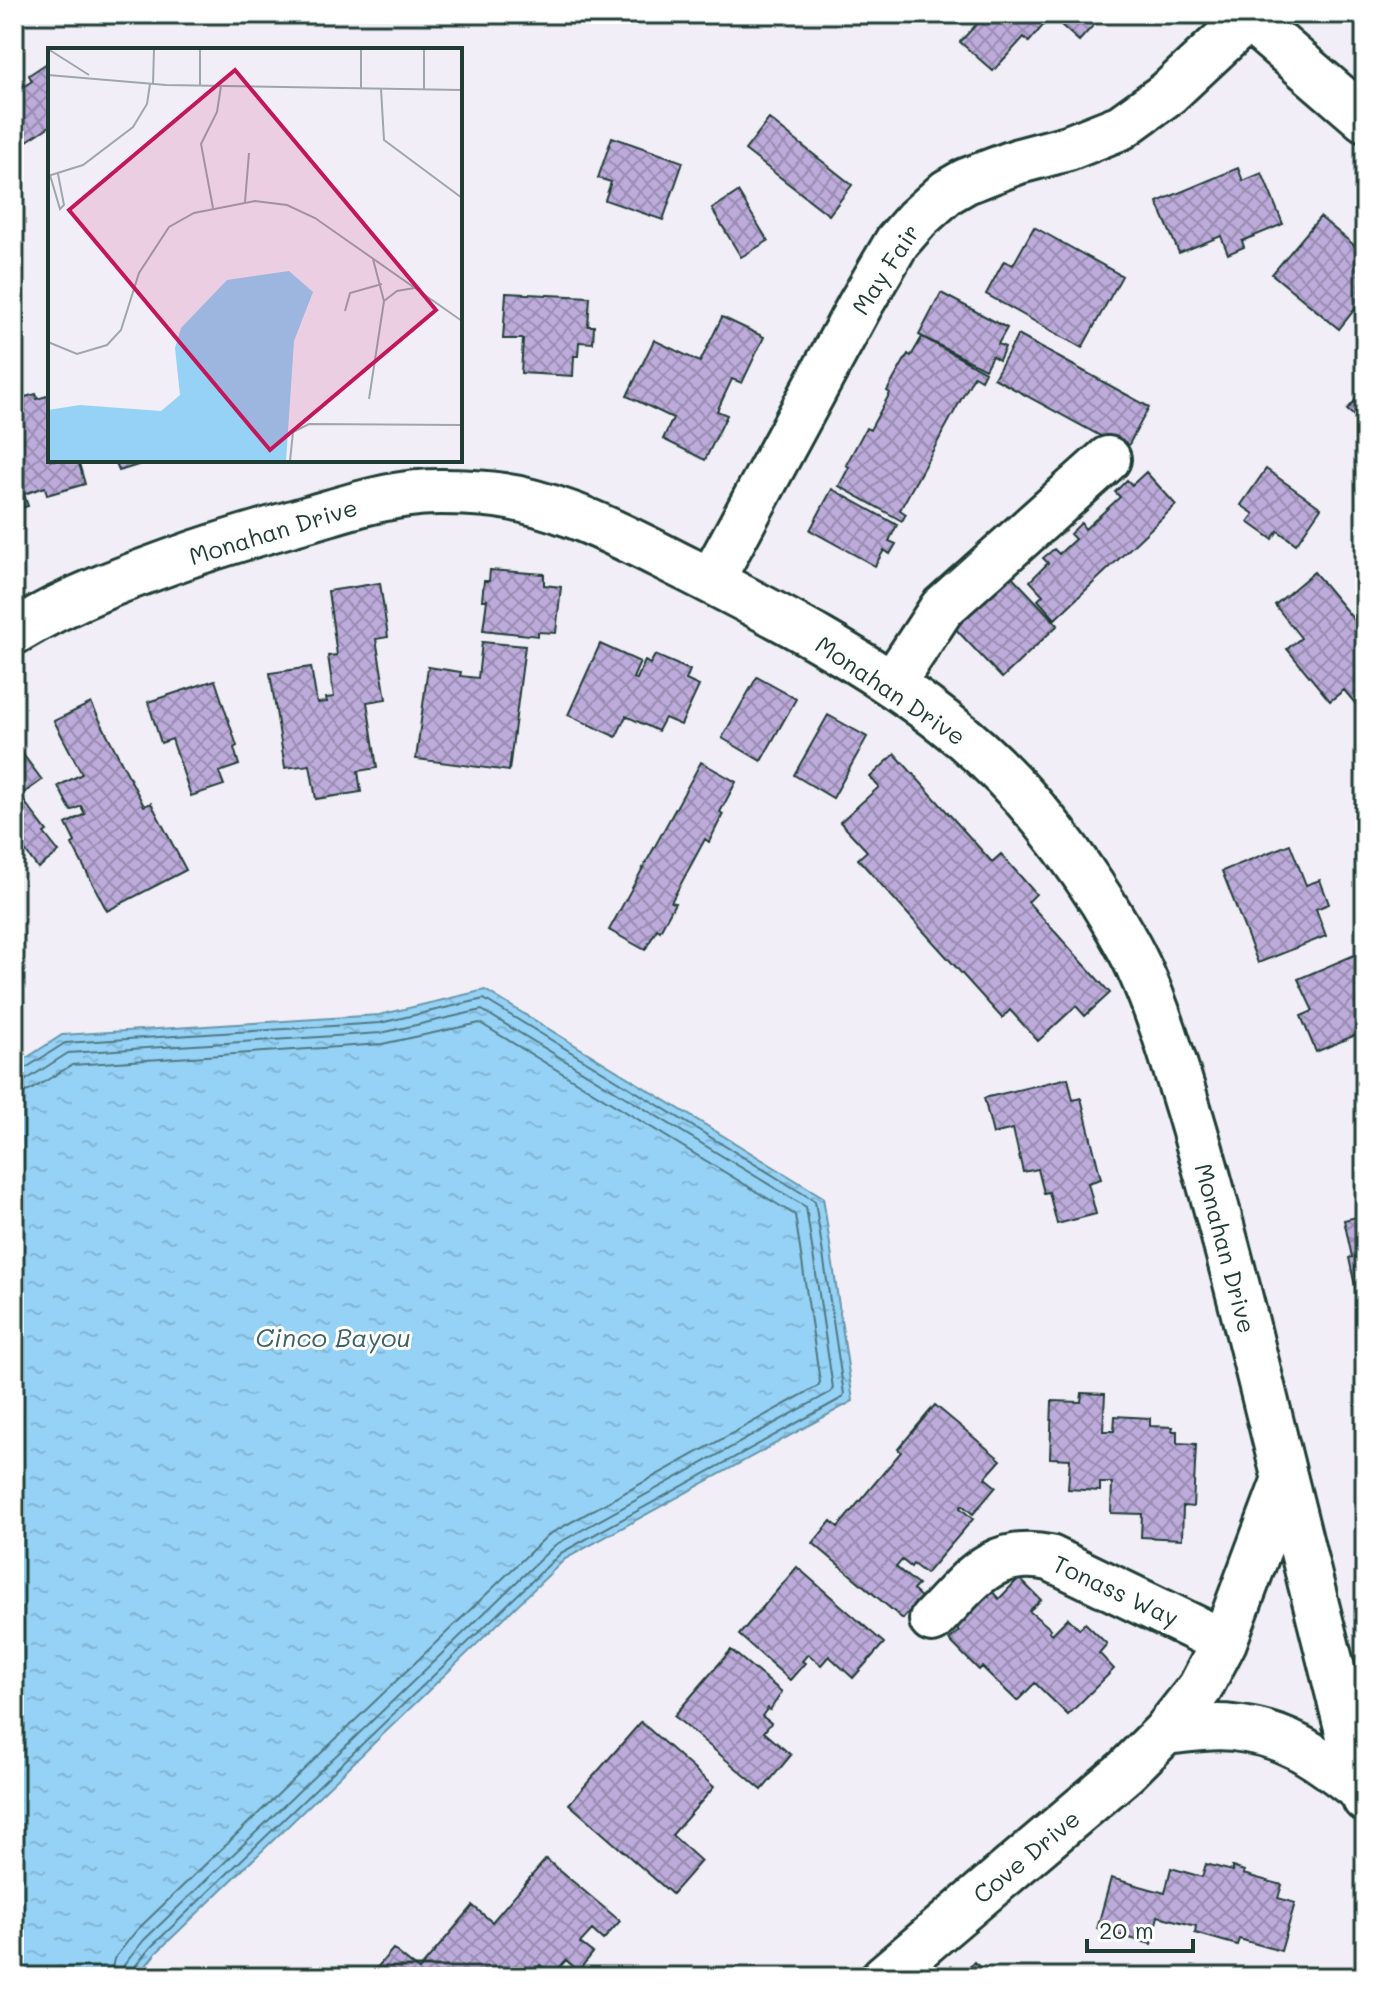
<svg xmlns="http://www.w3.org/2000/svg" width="1379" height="1991" font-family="Mali,sans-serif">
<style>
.water{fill:url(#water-ripples);stroke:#6696a8;stroke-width:2}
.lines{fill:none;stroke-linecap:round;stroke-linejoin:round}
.shore{stroke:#4f7982;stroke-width:2}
.building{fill:url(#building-cross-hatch);stroke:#1f3d34;stroke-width:2}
.minor-casing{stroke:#1f3d34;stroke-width:50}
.minor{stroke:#fff;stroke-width:44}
.labels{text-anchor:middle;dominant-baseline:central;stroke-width:6;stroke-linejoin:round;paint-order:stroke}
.street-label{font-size:24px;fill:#1f3d34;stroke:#fff}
.water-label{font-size:26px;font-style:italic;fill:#3d6264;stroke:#fff}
.inset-road{fill:none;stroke:#9ea7aa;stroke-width:2}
.view{fill:#c2185b;fill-opacity:0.15;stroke:#c2185b;stroke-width:4}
.inset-edge{fill:none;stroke:#1f3d34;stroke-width:4}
</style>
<defs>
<pattern id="water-ripples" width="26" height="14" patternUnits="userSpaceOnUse" patternTransform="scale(2)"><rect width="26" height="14" fill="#96d2f6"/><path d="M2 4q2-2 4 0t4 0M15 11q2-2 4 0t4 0" fill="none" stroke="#81b5d4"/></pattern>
<pattern id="building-cross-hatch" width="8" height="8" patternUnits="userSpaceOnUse" patternTransform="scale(2)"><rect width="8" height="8" fill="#bdabdb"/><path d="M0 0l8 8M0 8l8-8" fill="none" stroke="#998cb2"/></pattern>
</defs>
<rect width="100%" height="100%" fill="#f2eef8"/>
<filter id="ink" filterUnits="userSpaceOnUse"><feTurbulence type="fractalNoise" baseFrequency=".0125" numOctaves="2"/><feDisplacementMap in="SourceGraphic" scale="16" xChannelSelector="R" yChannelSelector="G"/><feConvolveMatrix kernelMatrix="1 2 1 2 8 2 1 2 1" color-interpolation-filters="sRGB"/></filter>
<g filter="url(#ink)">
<path class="water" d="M485 990 823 1197 853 1401 565 1559 156 1953 137 1977H14V1066L62 1035 379 1015Z"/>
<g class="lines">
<path class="shore" d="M14 1072 21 1071 65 1043 380 1023 484 999 815 1201 844 1394 842 1398 561 1553 151 1947 133 1969 132 1977
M14 1082 26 1080 68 1053 381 1033 482 1010 806 1207 833 1388 831 1392 555 1545 144 1940 124 1965 122 1977
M14 1094 29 1091 72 1065 382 1044 480 1023 795 1215 820 1382 818 1386 548 1535 136 1931 114 1959 110 1977"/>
</g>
<path class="building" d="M452 14H514V20L452 19Z
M986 14H1097L1101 17 1079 41 1051 16 1029 42 1024 37 993 71 960 42Z
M50 61V126L21 145 14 135V93L32 81 29 75Z
M769 119 852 185 829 215 745 150Z
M612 137 683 162 663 220 605 200 611 182 598 178Z
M1238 168 1243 181 1262 173 1283 224 1242 241 1244 247 1228 254 1221 236 1179 253 1157 202Z
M738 192 768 241 741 257 712 209Z
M1320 217 1360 250 1363 246 1365 248V306L1359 312 1355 309 1339 329 1272 274Z
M1034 227 1122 276 1082 348 986 294 1004 261 1013 265Z
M506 293 590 297 588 326H594L593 343 579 342 578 356H574L573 376 521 373 523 339H503Z
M941 293 1007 328 998 344 1005 347 999 360 992 356 985 369 919 335Z
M722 317 764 337 742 383 732 379 717 411 727 415 705 460 663 439 673 418 627 396 654 340 700 362Z
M1018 335 1149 407 1126 450 994 378Z
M922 337 985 372 981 380 974 376 900 510 906 514 902 521 839 486 849 467 846 465 866 428 870 430 890 393 887 391 908 354 911 356Z
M1365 389V425L1347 410Z
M36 394 37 399 50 395V460H78L85 484 47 495 45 487 24 494 28 506 14 510V400Z
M115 460H154L119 471Z
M1266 469 1321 508 1296 544 1278 531 1272 539 1248 522 1254 514 1241 505Z
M1146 472 1176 505 1055 619 1038 600 1043 595 1030 581 1048 563 1043 558 1054 549 1059 554 1075 539 1070 534 1081 523 1085 529 1120 497 1115 492 1127 480 1132 485Z
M832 489 897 525 889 541 896 544 890 554 884 550 875 566 810 530Z
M490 570 544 574V585L561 587 556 633 538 632V636L483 630 487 600H482L484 581H489Z
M1006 570 1058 625 1002 678 950 623Z
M1314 572 1365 633V715L1344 690 1330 701 1287 649 1301 638 1275 605Z
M380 583 388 637 376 639 386 699 367 702 377 768 358 771 361 792 316 799 310 765 285 768 270 673 311 667 317 703 327 702 326 698 334 697 328 656 337 655 328 591Z
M482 642 525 646 509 771 416 759 428 667 461 672 460 676 478 678Z
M600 644 640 662 633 678 637 679 645 661 650 664 655 655 690 670 686 680 699 686 681 725 665 718 658 731 626 716 616 737 568 715Z
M757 677 796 699 761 761 722 738Z
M215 680 237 746 234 748 239 765 219 772 224 785 191 796 172 739 161 743 148 702Z
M91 703 144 806 151 803 186 870 107 911 72 844 75 842 66 824 85 814 81 806 71 811 58 786 82 774 54 721Z
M828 715 867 737 833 798 794 775Z
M22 753 42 780 20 796 47 831 44 833 59 852 38 868 14 836V760Z
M895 754 992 862 1001 854 1036 894 1028 902 1110 993 1085 1016 1076 1006 1038 1041 1010 1010 1002 1018 858 859 867 851 840 822 879 787 870 777Z
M701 762 736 782 720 812 723 814 709 842 705 839 671 902 675 903 660 931 657 929 645 950 609 930Z
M1290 844 1306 885 1320 880 1329 904 1316 909 1326 936 1258 963 1222 871Z
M1359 953 1365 967V996L1363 997 1365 1001V1031L1316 1052 1301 1016 1313 1011 1298 979Z
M1068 1078 1073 1100 1081 1098 1101 1179 1088 1183 1096 1214 1057 1224 1049 1192 1044 1193 1038 1169 1023 1172 1013 1129 993 1134 984 1098Z
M1365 1215V1311L1362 1299 1358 1300 1349 1258 1352 1257 1344 1220Z
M1365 1314V1340L1362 1341 1356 1317Z
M1082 1393 1105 1394 1103 1431H1114L1115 1416 1150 1418V1426L1173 1427 1172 1431H1177V1443L1196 1444 1193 1507 1183 1506 1182 1539 1141 1537 1142 1514 1111 1513 1112 1483H1100V1491L1068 1489 1070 1459 1050 1458 1052 1401 1081 1402Z
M935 1405 1001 1460 985 1478 996 1487 973 1514 962 1505 960 1508 973 1519 926 1574 913 1564 911 1567 902 1560 896 1567 918 1585 913 1590 921 1597 903 1619 813 1543 831 1521 838 1527 901 1452 898 1449Z
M797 1567 884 1643 853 1678 829 1656 821 1665 808 1654 802 1661 805 1663 790 1680 739 1635Z
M1019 1578 1041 1600 1029 1611 1051 1629 1049 1631 1052 1634 1068 1618 1079 1629 1085 1623 1107 1644 1099 1653 1114 1669 1068 1715 1035 1683 1017 1701 982 1667 979 1670 949 1640 959 1631 952 1625 989 1588 999 1599Z
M731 1650 782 1692 770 1710 768 1708 762 1716 771 1723 764 1732 791 1755 762 1790 674 1716Z
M641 1722 714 1787 672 1835 701 1861 672 1894 569 1804Z
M546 1859 620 1921 603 1940 592 1930 580 1943 593 1953 578 1971 566 1960 552 1976 540 1965 530 1977H522L515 1971 511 1977H369L393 1949 419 1970 473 1906 492 1922Z
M1206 1864 1232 1871V1867L1244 1871 1243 1874 1282 1885 1278 1898 1295 1903 1281 1951 1239 1939 1237 1945 1195 1933 1196 1926 1158 1916 1151 1944 1097 1929 1111 1878 1165 1893 1171 1868 1202 1877Z
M974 1962 991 1977H961Z"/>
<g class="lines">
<g class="minor-casing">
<path id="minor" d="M1243 14 1365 119
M711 581 860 305 897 242 917 219 947 192 966 181 1019 161 1068 148 1121 127 1168 93 1248 18
M14 632C71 597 133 575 195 553 234 540 272 529 311 518 346 508 382 496 418 493 436 491 456 492 473 493 551 496 621 536 689 570 777 615 866 661 944 722 1008 771 1060 835 1103 903 1116 925 1130 947 1140 970 1158 1010 1171 1053 1184 1095 1207 1169 1226 1243 1245 1318 1285 1478 1324 1639 1365 1799
M892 684 942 608 1108 459
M932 1620C970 1582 989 1546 1050 1558L1224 1642
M1165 1732C1187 1730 1211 1725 1233 1728 1291 1734 1319 1759 1363 1792
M884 1977 1126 1771 1165 1732 1200 1688 1224 1642 1285 1479"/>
</g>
<use href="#minor" class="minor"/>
</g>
</g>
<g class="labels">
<g class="street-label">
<text transform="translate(885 269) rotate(-57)">May Fair</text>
<text transform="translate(273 531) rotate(-17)">Monahan Drive</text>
<text transform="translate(891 690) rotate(34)">Monahan Drive</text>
<text transform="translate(1226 1248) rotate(75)">Monahan Drive</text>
<text transform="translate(1116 1590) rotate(25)">Tonass Way</text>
<text transform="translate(1026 1856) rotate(-40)">Cove Drive</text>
</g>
<g class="water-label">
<text x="333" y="1337">Cinco Bayou</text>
</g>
</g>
<g transform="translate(48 48)">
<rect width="414" height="414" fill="#f2eef8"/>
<path d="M241 223 265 244 246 293 238 413H0V362L32 357 113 363 132 347 127 300 133 280 179 232Z" fill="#96d2f6"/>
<path class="inset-road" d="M0 1 41 27M0 27 118 37 414 42M105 36 106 1M152 38V1M313 40V1M333 41 336 92 414 150M376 41V1M2 127 12 161 16 157 10 126M0 128 35 117 85 79 99 56 102 36M197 154 201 105M165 160 153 96 169 64 173 38M336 253 349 243 366 240M297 263 302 245 334 236M0 294 29 306 59 297 73 282 91 225 121 179 146 165 207 153 239 157 267 170 414 273M321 351 336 253 325 211M242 413 245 384 261 376 414 377"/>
<path class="view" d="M187 22 388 262 222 402 21 162Z"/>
<rect width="414" height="414" class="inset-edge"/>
</g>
<rect width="1379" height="1991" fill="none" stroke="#fff" stroke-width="48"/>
<rect x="24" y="24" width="1331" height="1943" fill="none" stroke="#1f3d34" stroke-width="3" filter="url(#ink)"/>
<path d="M1087 1939v12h106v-12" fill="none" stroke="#1f3d34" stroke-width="4"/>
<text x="1099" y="1939" font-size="24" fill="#1f3d34" stroke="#ffffff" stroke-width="6" paint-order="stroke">20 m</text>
</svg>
